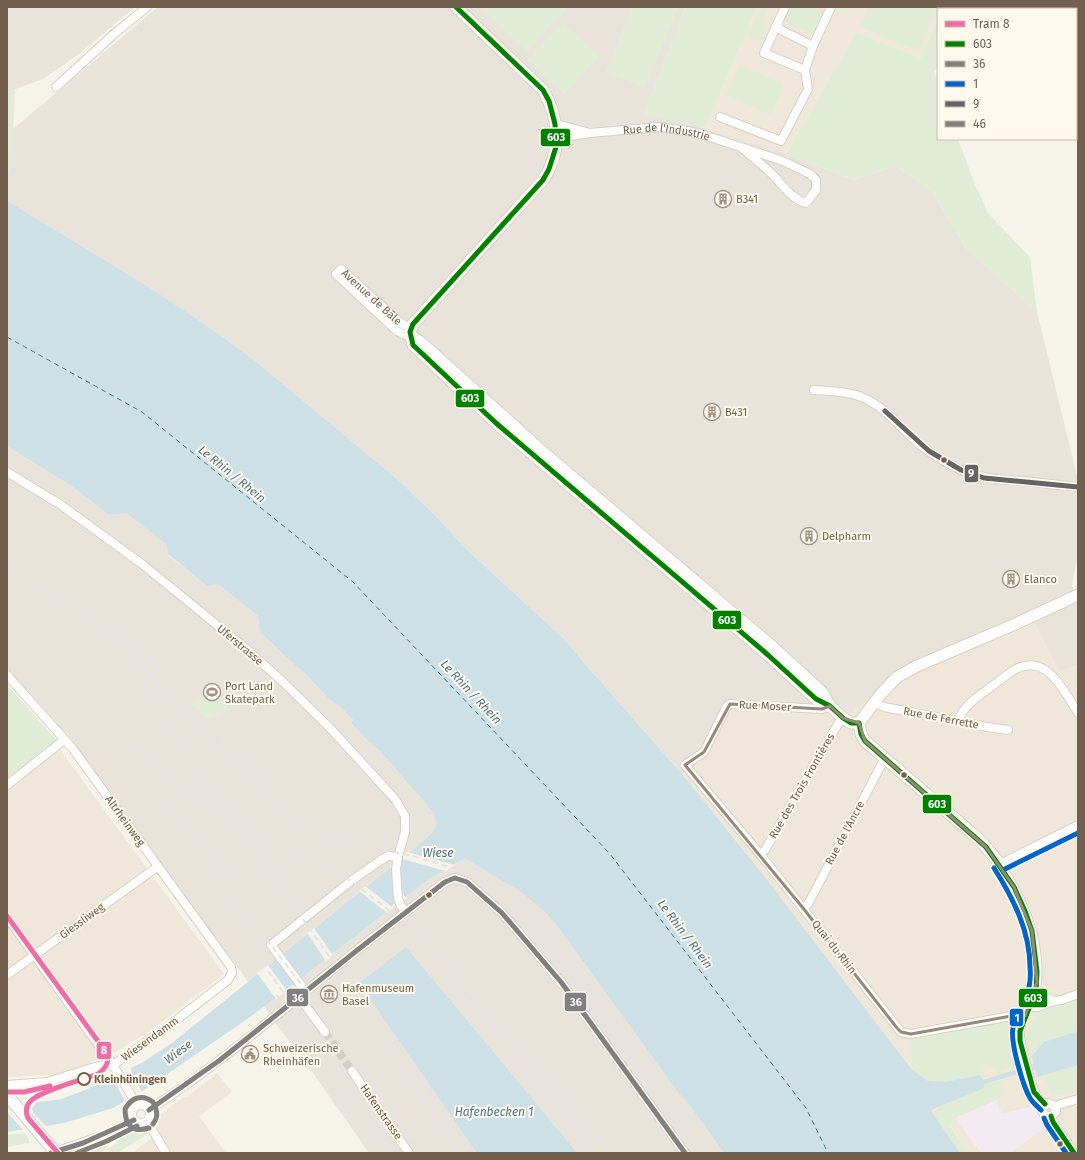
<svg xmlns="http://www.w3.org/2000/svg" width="1085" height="1160" font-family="'Fira Sans',sans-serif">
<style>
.residential{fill:#efe7d9}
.industrial{fill:#e8e4dc}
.education{fill:#f4eaf2}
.green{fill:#e1ecd7}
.water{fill:#cde0e5}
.pier{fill:#f6f3eb}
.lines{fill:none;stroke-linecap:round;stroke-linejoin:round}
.ferry{stroke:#4c788a;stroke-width:1;stroke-dasharray:5 4;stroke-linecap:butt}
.street-tunnel{stroke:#d5cec4;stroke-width:8;stroke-dasharray:8 4;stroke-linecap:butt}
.street-casing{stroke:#d5d0c9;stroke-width:10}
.secondary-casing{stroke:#d6d0c9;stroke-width:13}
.street{stroke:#fefdfc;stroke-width:8}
.secondary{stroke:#fefdfc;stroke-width:11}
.tram{stroke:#e5e2e4;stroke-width:1}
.rail{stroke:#e5e2e4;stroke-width:2;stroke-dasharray:6 4;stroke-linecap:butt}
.bus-1-casing{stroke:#fef9ec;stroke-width:8}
.bus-2-casing{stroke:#fef9ec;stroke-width:8}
.bus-3-casing{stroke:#fef9ec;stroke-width:8}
.bus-4-casing{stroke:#fef9ec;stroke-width:8}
.bus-5-casing{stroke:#fef9ec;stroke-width:8}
.bus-1{stroke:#008200;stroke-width:5}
.bus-2{stroke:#808080;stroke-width:5}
.bus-3{stroke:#0064c8;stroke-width:5}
.bus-4{stroke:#646464;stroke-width:5}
.bus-5{stroke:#808080;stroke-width:5}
.tram-1-casing{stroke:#fef9ec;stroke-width:8}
.tram-1{stroke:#ed6ea7;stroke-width:5}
.marked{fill:none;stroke:#978979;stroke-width:3;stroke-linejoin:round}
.bus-dot{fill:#725f4d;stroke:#fef9ec;stroke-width:1.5}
.stop-dot{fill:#fef9ec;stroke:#725f4d;stroke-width:2}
.labels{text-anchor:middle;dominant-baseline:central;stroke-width:4;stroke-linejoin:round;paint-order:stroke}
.street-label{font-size:11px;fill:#725f4d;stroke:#fef9ec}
.poi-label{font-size:11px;fill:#725f4d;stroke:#fef9ec;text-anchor:start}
.stop-label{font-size:11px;font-weight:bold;fill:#725f4d;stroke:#fef9ec;text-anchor:start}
.water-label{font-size:12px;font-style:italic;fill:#4c788a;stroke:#fef9ec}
.line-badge{stroke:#fef9ec;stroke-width:1.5}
.badge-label{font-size:11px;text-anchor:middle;font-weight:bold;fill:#fff}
</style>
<rect width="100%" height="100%" fill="#f6f3eb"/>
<path class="residential" d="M757 7H943L942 9H938V18L921 58 856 32 786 154 705 128Z
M992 7H1078V33L1076 32V9H999Z
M1034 622 1059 672 1078 664V1153H969L938 1107 682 774 706 755 730 707 917 666Z
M7 685 56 740 61 751 224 974 150 1031 117 1051 92 1062 61 1073 49 1075 7 1077Z
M217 1073 232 1092 199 1116 226 1153H132L160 1132 156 1124V1118L185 1096 187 1097Z"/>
<path class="industrial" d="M7 7H135L79 54 43 79 7 92Z
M158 7H686L644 113 705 128 786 154 854 180 896 166 932 191 965 247 1037 312 1078 480V552L1072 585 1078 603V664L1059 672 1034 622 917 666 851 712 833 707H730L706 755 682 774 585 664 568 643 463 546 436 516 398 480 235 346 7 201V134Z
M7 446 73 487 109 515 127 512 166 544 168 555 206 585 218 584 258 616 260 632 297 667 303 671 328 698 341 707 353 720 351 723 366 739 380 751 432 811 464 858 521 892 545 912 561 931 679 1094 685 1099 724 1153H369L296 1049 278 1027 240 970 213 935 74 745 59 726 7 668Z"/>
<path class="education" d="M997 1100 1002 1114 1032 1106 1046 1127 1011 1153H981L956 1120 957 1117Z"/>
<path class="green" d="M480 7H568L527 51Z
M632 7H678L645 88 606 72Z
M686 7H757L705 128 643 113Z
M761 7H768L762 21 766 24 761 36 766 38 764 43 748 36Z
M791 7H813L824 12 813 35 785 22Z
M868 7H937L919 51 860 27Z
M938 18V68L934 72 938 83V139H958L974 182 988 213 1030 257 1037 312 965 247 932 191 896 166 854 180 786 154 856 32 921 58Z
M563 23 599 57 564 94 528 60Z
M739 65 784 84 771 115 726 95Z
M15 89 12 164 7 175V92Z
M215 681 230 710 208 719 192 704Z
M7 685 56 740 7 778Z
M1078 998V1031L1044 1042 1032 1056 1025 1042 1030 1024 1036 1015 1054 1006Z
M1009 1021 1018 1066 999 1072 984 1062 980 1075 946 1082 928 1081 912 1070 911 1038Z
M1078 1065V1092L1058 1095 1051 1094 1044 1075Z
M1000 1079 1005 1096 957 1117 949 1124 969 1153H960L931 1112 984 1084Z
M138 1129 147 1131 149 1133 117 1153H111L106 1149 100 1153H84L106 1144 109 1148 117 1143 115 1140Z
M24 1133 29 1139V1143L7 1147V1135Z"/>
<path class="water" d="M7 201C91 253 179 302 257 363L398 480 436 516 463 546 568 643 585 664 682 774 767 880 912 1070 928 1081 946 1082 980 1075 983 1080 1034 1064 1032 1056 1044 1042 1078 1031V1065L1037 1077 1035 1069 984 1084V1088L938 1107 931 1111 960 1153H724L685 1099 679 1094 561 931 545 912 521 892 464 858 430 878 253 1015 144 1090 113 1108 64 1123 7 1132V1106L62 1099 95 1086 143 1062 172 1043 420 844C431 834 443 827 432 811L380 751 366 739 351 723 353 720 341 707 328 698 303 671 297 667 260 632 258 616 218 584 207 586 168 554 166 544 127 513 109 515 73 487 7 446Z
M406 947 577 1153H477L359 983Z"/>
<path class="pier" d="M407 852 455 865 446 871 402 859 401 870 402 892 406 898 387 913 359 891 365 886 392 907 394 903 392 870 390 867 399 859H402L403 856Z
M314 928 333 955 326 961 307 933Z
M268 965 287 991 276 999 257 973Z
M132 1065 131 1070 132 1075 143 1093 125 1103 124 1099 112 1078Z
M27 1101 37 1102 32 1108 33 1112 47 1128 24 1131 7 1112V1104Z"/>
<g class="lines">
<path class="ferry" d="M7 337 142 412 353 582 610 854 806 1108 828 1153"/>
<path class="street-tunnel" d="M325 1032 352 1071"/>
<g class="street-casing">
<g id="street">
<path d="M785 7 764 53 805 70 813 46 831 7"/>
<path d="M1045 9 1046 7"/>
<path d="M776 26 783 31 813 46"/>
<path d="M56 87 114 34 147 7"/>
<path d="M720 117 781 141 808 89 805 70"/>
<path d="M556 124 590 133 557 138"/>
<path id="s1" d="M590 133 658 127 687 131 701 134 783 161 810 174 816 180V190L806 203C791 199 783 185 773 175 763 165 752 157 741 147"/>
<path id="s2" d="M410 335H405L397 331 336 274 341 269 396 319 404 325 411 327"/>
<path d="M814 390C829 391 845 391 859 396 884 405 901 428 920 445 930 453 942 460 953 466 975 478 999 480 1024 481 1042 483 1060 485 1078 487"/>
<path d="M7 472 61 505 142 564 244 647 281 680 330 728 395 799 405 816V832L398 857 396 869 398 899 401 906 406 912"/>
<path d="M7 675 73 749 231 967 232 973 228 980 166 1028 113 1065 98 1066 47 1082 7 1085"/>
<path d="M876 703 884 707 987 727 1008 730"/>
<path d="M830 706 822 709 730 704 727 706 704 752 685 765 760 854 901 1032 911 1034 1017 1015 1025 1016"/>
<path d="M958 721C964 705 977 697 991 687 999 681 1007 674 1016 669 1047 653 1065 692 1078 713"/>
<path d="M7 785 64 740"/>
<path d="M760 854 765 850 838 724 843 718"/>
<path d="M803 908 808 904 885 758"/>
<path d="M7 917 113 1065 137 1105"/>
<path d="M7 975 157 867"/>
<path d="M1036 991 1053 1001"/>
<path d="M306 992 271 945 351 881 381 860 388 856 398 857"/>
<path d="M299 997 325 1032"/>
<path d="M1029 1007H1038L1053 1001 1062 1000 1078 994"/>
<path d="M352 1071 409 1153"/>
<path d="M1045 1104C1041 1101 1037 1097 1035 1092 1031 1084 1018 1039 1020 1030 1024 1014 1036 999 1037 982 1041 940 1022 897 1000 864L1078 825"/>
<path d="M1045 1104 1048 1103 1055 1106 1056 1112 1051 1116"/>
<path d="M1045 1104 1042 1111C1044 1115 1046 1116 1051 1116"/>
<circle cx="141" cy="1114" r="9"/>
<path d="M1055 1106 1078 1099"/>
<path d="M149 1110C214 1068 273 1018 332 970 369 940 407 911 445 882L455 878 467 882 502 913 561 982 685 1153"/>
<path d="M1051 1116 1053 1122 1074 1153"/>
<path d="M147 1121 166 1153"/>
<path d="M55 1152 107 1134 134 1120"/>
</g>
</g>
<g class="secondary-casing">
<path id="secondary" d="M456 7 543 90C560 119 562 152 543 180L413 324 410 332 413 345 496 423 768 655 816 699 830 706 843 718 851 723H859
M410 335 422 343 542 451 774 648 822 692 830 706
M859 723 881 694 897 677 917 666 1013 625 1078 595
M859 723 861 734 865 741 974 835 986 847 1000 864
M7 1095 56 1153"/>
</g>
<use href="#street" class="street"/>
<use href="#secondary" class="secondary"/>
<path class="tram" d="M7 1096C17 1100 26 1099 36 1096"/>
<path class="rail" d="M7 568 72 608 124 648 139 661 228 751C253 778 272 810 305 828 338 846 363 846 398 853 446 863 495 881 532 914 545 925 554 938 564 951L709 1153
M85 611 130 642 167 674
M127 656 147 686 166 724 179 744 207 783 236 817 285 849 323 866 351 881 413 929 459 972
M90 708 100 719 153 765 172 777 203 794 225 809
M241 757 274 791
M265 775 280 787
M167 780 200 804
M197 798C237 823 262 864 289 902
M165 802 222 862 237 881
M245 826 267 852 278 868 303 919 363 1005
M210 869 234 901 271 945 333 1026
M282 899 293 915
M515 907 552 944
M426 932 436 944
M545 941 698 1153
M430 951 598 1153
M548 951 565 989
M543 968 569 1000 680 1153
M456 969 610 1153
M268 971 316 1038
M277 995 307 1044
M394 1042 471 1153
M386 1047 460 1153
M361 1065 421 1153
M344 1077 399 1153
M339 1080 384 1142
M330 1086 351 1123 371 1153
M377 1139 388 1153"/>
<g class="bus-1-casing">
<path id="bus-1" d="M456 7 543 90 549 101 555 124 556 147 549 169 543 180 413 324 410 332 413 345 496 423 768 655 816 699 830 706 843 718 851 723H859
M859 723 861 734 865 741 986 847 1014 887 1025 911 1032 931 1037 972 1036 991 1020 1031V1041L1034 1092 1045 1104
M1051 1116 1053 1122 1074 1153"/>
</g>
<g class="bus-2-casing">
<path id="bus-2" d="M149 1110 220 1060 360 948 445 882 455 878 467 882 502 913 561 982 685 1153
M51 1153 83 1143 134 1120"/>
</g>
<g class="bus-3-casing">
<path id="bus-3" d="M994 868C1013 898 1030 931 1030 967 1031 977 1030 987 1026 997 1022 1007 1016 1017 1013 1028 1010 1042 1023 1086 1030 1098 1033 1103 1037 1106 1041 1110
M1003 870 1078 833
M1044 1118 1047 1125 1066 1153"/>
</g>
<g class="bus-4-casing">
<path id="bus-4" d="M885 411 929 451 961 470 984 478 1078 487"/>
</g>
<g class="bus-5-casing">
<path id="bus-5" d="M149 1128C133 1133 125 1126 125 1109 132 1097 142 1094 153 1102 157 1110 159 1116 153 1124
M77 1153 107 1141 137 1126"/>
</g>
<use href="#bus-1" class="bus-1"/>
<use href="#bus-2" class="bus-2"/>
<use href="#bus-3" class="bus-3"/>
<use href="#bus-4" class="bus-4"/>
<use href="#bus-5" class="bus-5"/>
<g class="tram-1-casing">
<path id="tram-1" d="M7 916 100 1044C109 1056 112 1064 98 1074 84 1079 35 1092 29 1103 25 1108 26 1113 28 1118L58 1153
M7 1092H24L50 1086"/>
</g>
<use href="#tram-1" class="tram-1"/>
</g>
<path class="marked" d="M730 704 822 709 830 706 843 718 859 723 865 741 986 847 1014 887 1032 931 1037 982 1025 1016 1017 1015 911 1034 901 1032 897 1028 803 908 685 765 704 752Z"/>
<defs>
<g id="building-ring" transform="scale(0.9)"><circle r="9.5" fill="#fef9ec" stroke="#a09384" stroke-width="1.5"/><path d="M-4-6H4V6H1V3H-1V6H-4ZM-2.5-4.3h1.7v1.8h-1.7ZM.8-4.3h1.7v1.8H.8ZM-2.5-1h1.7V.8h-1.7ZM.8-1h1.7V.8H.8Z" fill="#a09384"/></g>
<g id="stadium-ring" transform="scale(0.9)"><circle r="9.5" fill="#fef9ec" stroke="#a09384" stroke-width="1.5"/><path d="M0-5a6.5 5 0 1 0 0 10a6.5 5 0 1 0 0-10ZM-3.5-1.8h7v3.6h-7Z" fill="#a09384"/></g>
<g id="museum-ring" transform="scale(0.9)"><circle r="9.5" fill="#fef9ec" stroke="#a09384" stroke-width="1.5"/><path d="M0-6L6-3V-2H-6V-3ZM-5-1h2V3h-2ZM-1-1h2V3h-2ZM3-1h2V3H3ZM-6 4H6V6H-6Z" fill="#a09384"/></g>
<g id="civic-ring" transform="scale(0.9)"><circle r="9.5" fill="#fef9ec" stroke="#a09384" stroke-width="1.5"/><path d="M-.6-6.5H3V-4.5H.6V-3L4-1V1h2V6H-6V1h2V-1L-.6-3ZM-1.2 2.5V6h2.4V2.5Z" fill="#a09384"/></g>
</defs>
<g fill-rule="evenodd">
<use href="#building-ring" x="723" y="199"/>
<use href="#building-ring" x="712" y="412"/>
<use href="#building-ring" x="809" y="536"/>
<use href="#building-ring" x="1011" y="579"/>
<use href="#stadium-ring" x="212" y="692"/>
<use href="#museum-ring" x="329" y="994"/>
<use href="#civic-ring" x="250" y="1054"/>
</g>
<g class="bus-dot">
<circle cx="944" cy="460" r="3.5"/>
<circle cx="904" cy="775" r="3.5"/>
<circle cx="429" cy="895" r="3.5"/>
<circle cx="1060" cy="1144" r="3.5"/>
</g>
<circle class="stop-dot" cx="84" cy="1079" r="6"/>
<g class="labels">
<g class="street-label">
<text stroke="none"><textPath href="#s1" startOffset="77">Rue de l'Industrie</textPath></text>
<text stroke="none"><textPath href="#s2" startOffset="146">Avenue de Bâle</textPath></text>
<text transform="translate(240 645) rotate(40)">Uferstrasse</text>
<text transform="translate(765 706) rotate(3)">Rue Moser</text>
<text transform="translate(941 718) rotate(11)">Rue de Ferrette</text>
<text transform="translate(802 786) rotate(-60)">Rue des Trois Frontières</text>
<text transform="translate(125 821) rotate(54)">Altrheinweg</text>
<text transform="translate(845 833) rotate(-62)">Rue de l'Ancre</text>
<text transform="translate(82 921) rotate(-36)">Giessliweg</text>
<text transform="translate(834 947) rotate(52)">Quai du Rhin</text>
<text transform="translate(150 1039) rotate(-36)">Wiesendamm</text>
<text transform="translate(381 1112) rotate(55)">Hafenstrasse</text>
</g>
<g class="poi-label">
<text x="736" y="199">B341</text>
<text x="725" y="412">B431</text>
<text x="822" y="536">Delpharm</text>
<text x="1024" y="579">Elanco</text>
<text x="225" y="686">Port Land<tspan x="225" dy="13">Skatepark</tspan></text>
<text x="342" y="988">Hafenmuseum<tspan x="342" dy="13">Basel</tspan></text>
<text x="263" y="1048">Schweizerische<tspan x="263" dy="13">Rheinhäfen</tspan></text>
</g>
<g class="stop-label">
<text x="94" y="1079">Kleinhüningen</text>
</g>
<g class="water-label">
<text transform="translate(232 474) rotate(39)">Le Rhin / Rhein</text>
<text transform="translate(471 692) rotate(47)">Le Rhin / Rhein</text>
<text x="438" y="853">Wiese</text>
<text transform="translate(685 934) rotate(53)">Le Rhin / Rhein</text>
<text transform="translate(178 1052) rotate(-37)">Wiese</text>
<text x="494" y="1112">Hafenbecken 1</text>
</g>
</g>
<g class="line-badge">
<rect x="540" y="128" width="31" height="19" rx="4" fill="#008200"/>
<rect x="455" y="389" width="30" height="19" rx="4" fill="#008200"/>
<rect x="964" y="464" width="15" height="19" rx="4" fill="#646464"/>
<rect x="712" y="610" width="30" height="20" rx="4" fill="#008200"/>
<rect x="922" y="794" width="30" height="20" rx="4" fill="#008200"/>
<rect x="286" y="988" width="23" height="19" rx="4" fill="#808080"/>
<rect x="1018" y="988" width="30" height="20" rx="4" fill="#008200"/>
<rect x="564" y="992" width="23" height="20" rx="4" fill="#808080"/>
<rect x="1009" y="1008" width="15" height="19" rx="4" fill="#0064c8"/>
<rect x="96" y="1041" width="16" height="19" rx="4" fill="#ed6ea7"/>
</g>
<g class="badge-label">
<text x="556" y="141">603</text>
<text x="470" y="402">603</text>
<text x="971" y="477">9</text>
<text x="727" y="624">603</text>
<text x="937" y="808">603</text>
<text x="298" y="1002">36</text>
<text x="1033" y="1002">603</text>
<text x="576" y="1006">36</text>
<text x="1017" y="1022">1</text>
<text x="104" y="1054">8</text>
</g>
<rect width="1085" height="1160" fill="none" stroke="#725f4d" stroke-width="16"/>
<rect x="937" y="8" width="140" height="132" fill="#fef9ec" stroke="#c6bbac"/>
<rect x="945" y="21" width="20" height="6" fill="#ed6ea7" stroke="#c6bbac"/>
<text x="973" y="28" font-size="12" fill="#725f4d">Tram 8</text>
<rect x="945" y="41" width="20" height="6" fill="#008200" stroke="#c6bbac"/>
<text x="973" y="48" font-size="12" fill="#725f4d">603</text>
<rect x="945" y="61" width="20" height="6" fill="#808080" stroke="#c6bbac"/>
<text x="973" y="68" font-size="12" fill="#725f4d">36</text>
<rect x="945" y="81" width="20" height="6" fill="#0064c8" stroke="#c6bbac"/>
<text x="973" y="88" font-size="12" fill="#725f4d">1</text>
<rect x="945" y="101" width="20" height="6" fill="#646464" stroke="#c6bbac"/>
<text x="973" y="108" font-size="12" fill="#725f4d">9</text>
<rect x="945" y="121" width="20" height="6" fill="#808080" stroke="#c6bbac"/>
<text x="973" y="128" font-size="12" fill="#725f4d">46</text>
</svg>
